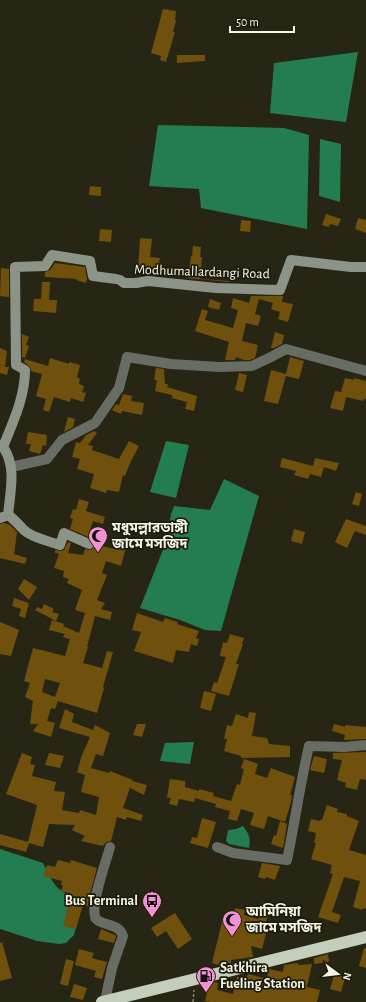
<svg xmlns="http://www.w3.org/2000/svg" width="366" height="1002" font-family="'Alegreya Sans','Noto Sans Bengali',sans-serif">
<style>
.water{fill:#247d50}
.building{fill:#6f500c;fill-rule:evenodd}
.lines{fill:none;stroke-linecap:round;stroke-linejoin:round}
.path{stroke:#868576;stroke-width:1.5;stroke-dasharray:3 2;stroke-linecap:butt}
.street{stroke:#676c64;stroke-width:10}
.secondary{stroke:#8c9487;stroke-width:10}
.highway{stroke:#c3cfba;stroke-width:12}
.labels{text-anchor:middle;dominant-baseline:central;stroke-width:3.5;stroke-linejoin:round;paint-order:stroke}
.street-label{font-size:14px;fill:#f4f4e8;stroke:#1e1d0b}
.poi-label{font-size:14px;font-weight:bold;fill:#f4f4e8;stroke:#1e1d0b;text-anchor:start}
</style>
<rect width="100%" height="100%" fill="#272615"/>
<path class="water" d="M358 52 346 122 270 113 274 63Z
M158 125 284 128 309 135 307 229 201 208 199 189 149 186Z
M320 139 341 144 340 202 319 196Z
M166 441 189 445 176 498 150 492Z
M224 479 259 496 221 631 205 630 180 620 140 608 166 542 171 514 174 506 210 510Z
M194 742 190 764 160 761 165 743Z
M243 826C249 834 251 838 249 848L229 844 226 841 228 830 236 829Z
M0 849 43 863C54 886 57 892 82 900L74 935 66 943 59 944 37 941 0 929Z"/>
<path class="building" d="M163 9 176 11 175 20 176 21 173 32H175L166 62 160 60 161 56 151 53Z
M177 55H205V61L177 63Z
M90 186 101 187V196L89 195Z
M326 214 341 219 338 226 330 224 329 227 322 225Z
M358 218 366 220V233L355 229Z
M241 220 251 221 250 232 240 231Z
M100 229 112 230 111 242 99 241Z
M140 238 152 239 150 257 160 258 158 268 148 267 147 272 138 271Z
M193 246 201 247 200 257H202L200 279 229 281V282L186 278H188L191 256H192Z
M55 263 85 267 87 279 86 283 76 280 77 279 45 277V272L50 270Z
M1 268 9 269V297L0 296Z
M42 282H50L49 300H57L56 313 33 311 34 299H41Z
M283 296 282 302 293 304 288 322 278 319 280 312 271 309 273 303 259 299 255 314 261 316 258 326 246 323 242 341 258 345 255 358 250 360H244L236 357 235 360H225L229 342 195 331 202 309 208 311 205 320 233 328 238 310 231 308 233 298 249 303 251 296Z
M210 299 221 303 219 310 208 307Z
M275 332 284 335 282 344 274 348H271Z
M22 334 29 337 26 345 29 346 25 358 22 357Z
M0 348 7 351 5 367H9L7 375 0 373Z
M290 357 304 361 299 379 286 376 278 404 264 401 271 370 286 374Z
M50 358 69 364V362L80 365 77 377 80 379 79 384 84 386 82 392 86 393 83 402 71 398 70 402 54 397 49 412 43 410 46 399 36 396 42 374 31 371 30 367 24 362 25 359 48 366Z
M156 368 164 369 165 384H168L167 387 197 396 194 411 185 409 187 402 172 398V395L155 391 157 380H154Z
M239 373 247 375 243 392 235 390Z
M345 378 354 380V378L366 381V399H364L363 401 346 397 343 411 330 408 335 391 341 392Z
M123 394 132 396 131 401 144 403 142 415 122 411 121 414 112 410 116 404 119 405Z
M68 417 75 419 73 427 64 432Z
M94 431 97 433 88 445 93 446 92 450 119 459 129 441 139 446 130 463 125 476 123 475 119 492 107 490 106 493 90 488 94 474 77 469 80 459 72 457 76 442 80 443 86 435Z
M28 432 47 435 46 446 43 445 40 454 29 451 31 444H26Z
M282 458 313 466 315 458 339 463 336 471 324 467 321 477 310 474 308 479 294 475 296 471 280 467Z
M356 492 362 494 359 506 352 504Z
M79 499 89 502 86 511 105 517 103 524 93 521 88 537 70 529 73 519 70 518 73 509 76 510Z
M346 519 366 526V535L355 531 347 548 335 542Z
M4 523 10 525 17 532 14 554 27 558 25 564 0 558V524Z
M294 529 305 532 302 544 291 541Z
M68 542 71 543 68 553 83 555 85 549 89 550 92 549 95 544 114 549 115 544 126 547 121 566 106 561 102 573 107 575 97 600 105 603 101 609 112 612 110 620 95 616 87 647H88L83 663 102 668 107 651 113 652 103 687 104 688 97 713 58 701 55 709 51 708 47 721 55 723 51 737 33 731 38 724H30L33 701 25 697 30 683 24 681 33 648 65 656 70 639 63 637 65 634 49 630 52 620 64 624 63 626 79 633 85 613 75 610 82 590 67 583 69 579 63 577 64 571 54 568 59 554 55 553V550L61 551 64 550ZM45 679 60 683 55 697 42 692Z
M24 579 37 587 29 600 18 589Z
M14 598 29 603 25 618 19 616 21 609 12 606Z
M44 604 54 609 52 612 59 614 56 621 35 610 37 607 42 609Z
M137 613 163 622 165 618 178 622 177 624 199 631 196 638 199 639 197 646 191 644 189 652 176 650 173 663 134 651 141 632 132 630Z
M0 622 19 630 11 656 0 654Z
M230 634 244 638 242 644H243L236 664H239L229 696 211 691 214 682 217 683 226 657 220 656 223 642 227 643Z
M204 691 216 694 211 711 200 708Z
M65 709 74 714 72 722 93 730 95 725 110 733 103 756 96 754 91 768 109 773 110 771 133 780 132 781 147 785 144 795 130 788 123 808 143 815 141 821 127 817 126 820 117 817 111 841 106 842 103 846 81 841 85 836 72 830 75 825 49 824 43 847 29 843 26 852 0 845V834L28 842 35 814 37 805 6 794 22 753 32 757 30 764 35 765 32 776 56 782 54 791 65 792 62 810 79 813 80 810 96 815 99 797 81 792 85 775 77 772 82 755 90 737 59 728Z
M249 712 256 713 252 736 267 738 269 744 290 746V757L241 758V756L224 751 227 739H224L227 725 232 726 236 714 248 718Z
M137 724H146L142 737 133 735Z
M334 724 345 727V725L366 727V739L344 740 345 735 332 731Z
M366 752V780L360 779 357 790 345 787 346 783 337 780 342 760 333 759V753Z
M49 753 64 756 60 768 45 765Z
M314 756 327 759 324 773 310 770Z
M244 759 258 764 255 774 267 778 271 768 295 777 290 795H292L291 802 285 822 268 816 264 829 250 825 254 813 241 809 237 821 228 819 230 811 215 807 216 804 195 798 194 802 179 799 177 806 169 804 171 798H167L170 779 185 781V787L199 791V789L214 793 213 796 231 801 237 784 240 785 244 769 241 768Z
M327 805 338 809 337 812 347 814V816L359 821 349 850 366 855V909L363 908 362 910 353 907 360 881 344 877 332 912 341 915 338 923 318 917 333 874 330 873 332 865 311 859 316 843H314L316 833 308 831 311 819 320 821V820H322Z
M202 818 216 822 208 848 190 843 192 837 197 838Z
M280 821 287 824 283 848 271 844 274 835 276 836Z
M58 860 70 863 71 860 97 868 91 890 88 906 83 905 76 929 63 926 71 894 61 891 63 885H61L62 881 43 876 47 865 55 867Z
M262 863 280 866 275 880 266 877 265 879 258 877Z
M262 902 271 905 263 932 266 933 262 949 251 946 253 957 231 960V963H229L220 961 219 965 212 963 223 918 232 921 235 908 245 910 244 915 258 919Z
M175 913 192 939 178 949 166 931 157 937 151 928Z
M101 929 115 935 116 936 114 943 98 939Z
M2 942 12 978 0 981V943Z
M364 948H366V968L359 966Z
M79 949 94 953 92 958 107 962 102 979 94 977 96 971 75 965Z
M328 954 329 962 314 964V958Z
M66 959 74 961 68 986 60 984Z
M298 963V965L312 964 307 987 320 990 317 1002H211L205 1001 209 983 214 982 218 983 217 990 233 994 237 977 246 979 248 974 267 979 269 969 283 972 284 965Z
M335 972 346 975 341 992 330 989Z
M74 984 87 988 83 1000 70 997Z"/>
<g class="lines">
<path class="path" d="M193 1002 194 990"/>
<path class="street" d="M11 467 47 459 62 440 95 423 119 388 127 357 171 364 219 367 252 366 269 358 286 349 366 371
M217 847 233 853 287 860C295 822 300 784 309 746L345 747 366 745
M105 1001 112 968 123 936C120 926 110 926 101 922 98 921 95 919 95 916 91 902 106 862 110 847"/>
<path class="secondary" d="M8 515C14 519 17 523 22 528 28 536 50 542 60 545L64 533 89 544
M0 518 8 515C10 493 17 466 3 447 13 422 25 397 25 370L16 365 15 267 45 266 52 255 90 261 93 276 116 279 120 280 124 283H136L148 281 216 288 280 290 291 260 351 267H366"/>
<path class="highway" d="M102 1002 366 937"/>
</g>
<defs>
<g id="mosque-pin" transform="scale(1)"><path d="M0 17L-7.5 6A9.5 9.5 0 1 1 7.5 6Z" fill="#f491d4" stroke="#1e1d0b"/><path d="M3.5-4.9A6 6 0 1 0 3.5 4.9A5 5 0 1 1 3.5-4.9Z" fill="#111"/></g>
<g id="bus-pin" transform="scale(1)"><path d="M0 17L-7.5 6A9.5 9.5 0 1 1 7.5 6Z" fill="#f491d4" stroke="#1e1d0b"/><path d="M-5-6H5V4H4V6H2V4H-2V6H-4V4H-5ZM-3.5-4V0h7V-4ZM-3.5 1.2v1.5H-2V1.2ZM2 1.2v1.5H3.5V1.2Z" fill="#111"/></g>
<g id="fuel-pin" transform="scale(1)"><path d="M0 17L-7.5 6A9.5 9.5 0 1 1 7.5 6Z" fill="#f491d4" stroke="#1e1d0b"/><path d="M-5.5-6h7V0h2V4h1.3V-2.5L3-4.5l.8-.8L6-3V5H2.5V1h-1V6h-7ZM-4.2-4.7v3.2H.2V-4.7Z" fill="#111"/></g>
</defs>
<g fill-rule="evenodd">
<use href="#mosque-pin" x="98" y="536"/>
<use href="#bus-pin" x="152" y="901"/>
<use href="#mosque-pin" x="232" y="920"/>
<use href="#fuel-pin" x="206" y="976"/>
</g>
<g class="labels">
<g class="street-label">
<text transform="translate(202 272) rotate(2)">Modhumallardangi Road</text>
</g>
<g class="poi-label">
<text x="112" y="528">মধুমল্লারডাঙ্গী<tspan x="112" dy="16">জামে মসজিদ</tspan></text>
<text x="138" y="901" text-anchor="end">Bus Terminal</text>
<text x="246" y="912">আমিনিয়া<tspan x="246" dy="16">জামে মসজিদ</tspan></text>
<text x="220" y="968">Satkhira<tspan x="220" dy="16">Fueling Station</tspan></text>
</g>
</g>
<g transform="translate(338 974) rotate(105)" stroke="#1e1d0b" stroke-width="3" paint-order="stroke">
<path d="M0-3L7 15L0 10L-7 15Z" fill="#f4f4e8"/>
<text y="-6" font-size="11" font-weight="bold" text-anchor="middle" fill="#f4f4e8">N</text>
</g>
<path d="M230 26v6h64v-6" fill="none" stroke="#f4f4e8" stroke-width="2"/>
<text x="236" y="26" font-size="12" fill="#f4f4e8" stroke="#1e1d0b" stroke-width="3" paint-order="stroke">50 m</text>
</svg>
